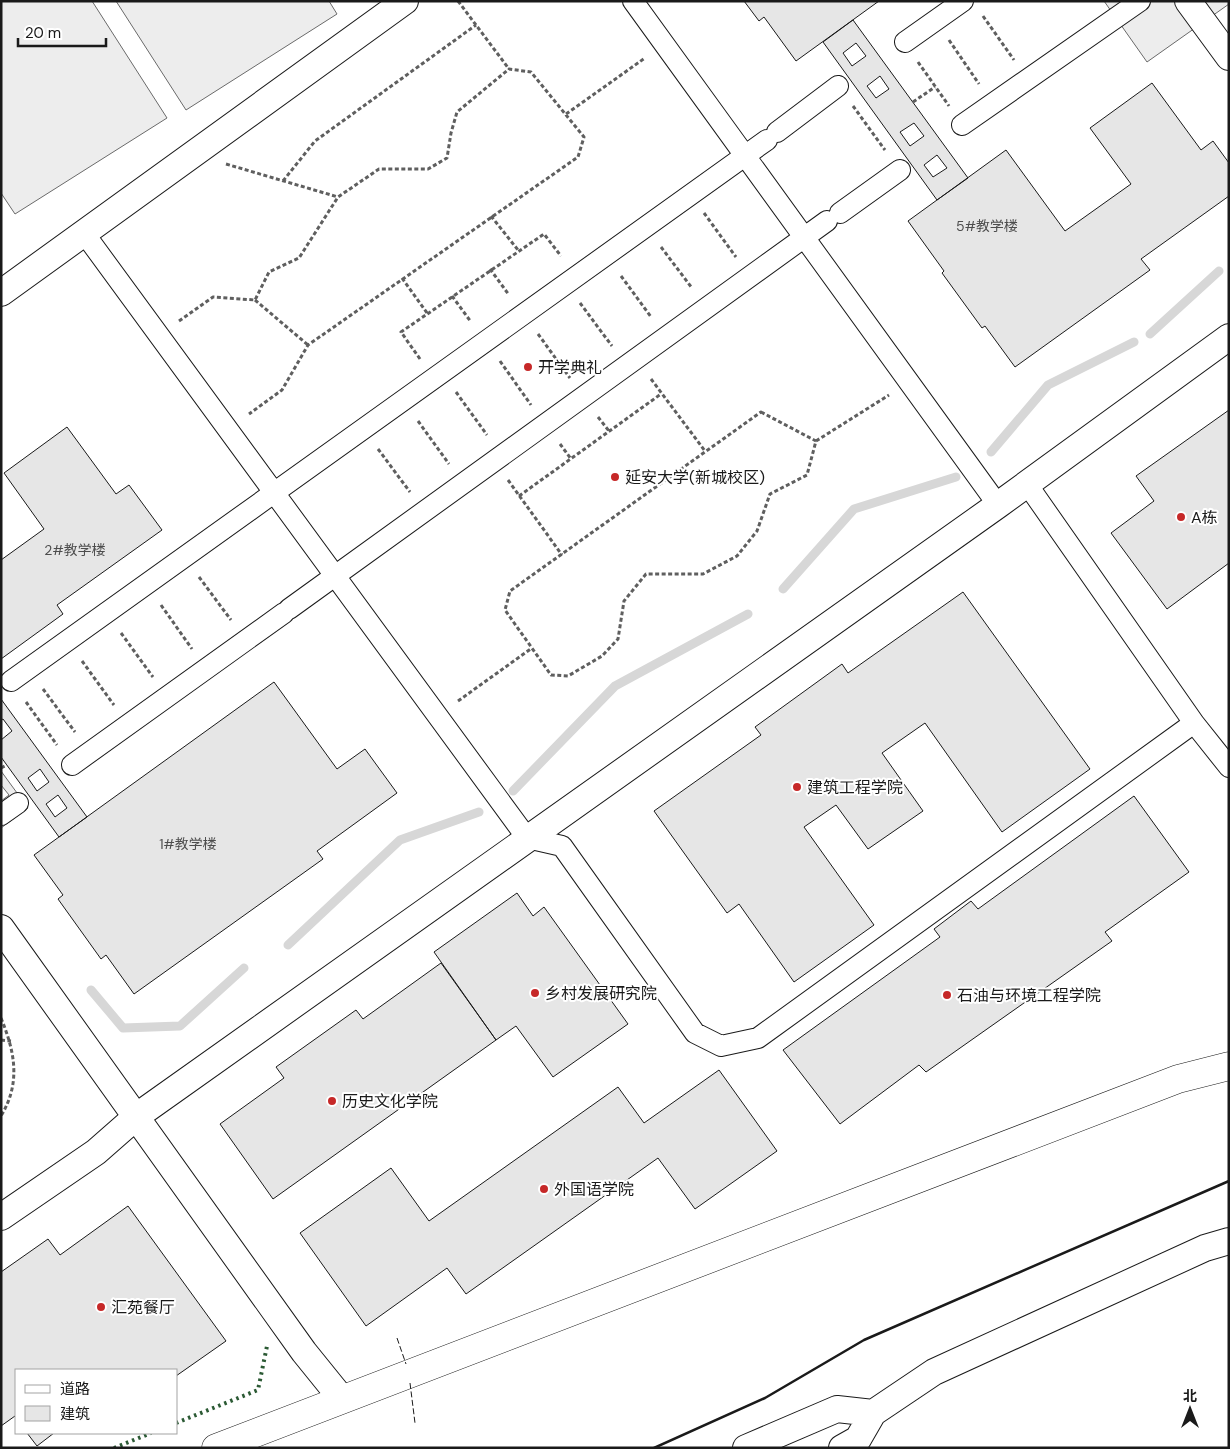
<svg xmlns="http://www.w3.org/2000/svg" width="1230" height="1449" font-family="'DM Sans','Noto Sans SC',sans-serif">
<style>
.built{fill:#ededed;stroke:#6a6a6a}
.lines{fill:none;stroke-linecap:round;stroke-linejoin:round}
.stream{stroke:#d7d7d7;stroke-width:9}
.building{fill:#e6e6e6;stroke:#1a1a1a;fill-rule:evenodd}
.pedestrian-casing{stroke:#1a1a1a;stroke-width:22}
.minor-casing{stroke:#1a1a1a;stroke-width:28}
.tertiary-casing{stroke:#1a1a1a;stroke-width:29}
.path{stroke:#5f5f5f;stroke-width:3;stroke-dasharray:4 2.5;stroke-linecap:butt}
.pedestrian{stroke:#fff;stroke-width:20}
.minor{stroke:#fff;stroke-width:26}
.tertiary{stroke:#fff;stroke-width:28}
.hedge{stroke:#2b5a34;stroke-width:4;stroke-dasharray:2.5 4;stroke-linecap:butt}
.fence{stroke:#1a1a1a;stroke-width:1;stroke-dasharray:6 2.5;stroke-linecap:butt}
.wall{stroke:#1a1a1a;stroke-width:2.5}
.poi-dot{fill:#c62828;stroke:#fff;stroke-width:2}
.labels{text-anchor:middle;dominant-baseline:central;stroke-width:4;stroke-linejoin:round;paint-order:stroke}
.number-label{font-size:14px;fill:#4d4d4d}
.poi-label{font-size:16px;fill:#1a1a1a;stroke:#fff;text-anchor:start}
</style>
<rect width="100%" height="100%" fill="#fff"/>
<path class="built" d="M1 1H92L167 118 15 214 1 193Z
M116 1H329L337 14 186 110Z
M1104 1H1229V4L1147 62Z
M1 771 28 808 1 828V801L9 795 1 785Z"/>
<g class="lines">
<path class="stream" d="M1150 334 1219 271
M991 452 1048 385 1134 342
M783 589 854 509 956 477
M513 791 615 686 748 614
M288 945 400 840 479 812
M91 990 123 1028 180 1026 244 968"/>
</g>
<path class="building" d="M744 1H879L796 61 764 17 759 21Z
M853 20 968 178 937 200 823 42ZM856 43 866 56 852 66 843 53ZM880 76 889 89 876 98 867 86ZM914 123 924 136 910 146 900 132ZM937 155 947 168 933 177 924 165Z
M1152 83 1201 150 1213 141 1229 163V196L1141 259 1150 270 1015 367 985 326 982 328 942 273 944 271 908 221 1006 150 1065 231 1131 184 1090 128Z
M1229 410V563L1167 609 1111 533 1154 501 1136 476Z
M67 427 116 494 129 485 162 530 57 605 63 614 1 659V560L44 529 4 473Z
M963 592 1090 769 1002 832 925 723 882 753 923 811 868 849 836 805 804 827 874 925 794 982 739 904 727 913 654 811 761 735 755 727 842 664 848 673Z
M274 682 337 769 365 749 397 793 317 851 323 859 134 994 106 955 101 959 58 899 63 895 34 855Z
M1 699 87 817 59 837 1 757V740L12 731 3 719 1 720ZM40 769 49 782 37 791 28 778ZM58 795 67 808 55 817 46 804Z
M1134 796 1189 872 1105 932 1112 941 926 1072 919 1065 840 1124 783 1050 940 937 934 929 971 901 978 909Z
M517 893 533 916 544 907 628 1024 553 1077 516 1026 496 1040 434 952Z
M441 963 496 1040 273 1199 220 1124 284 1078 276 1067 356 1010 363 1019Z
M719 1070 777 1151 695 1209 658 1158 466 1294 447 1268 366 1326 300 1233 391 1168 429 1221 618 1087 644 1123Z
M128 1206 226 1341 176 1376V1370H16V1418L15 1416 1 1426V1272L48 1239 60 1255Z
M27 1433H54L37 1446Z"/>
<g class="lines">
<g class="pedestrian-casing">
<path id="pedestrian" d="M633 1 998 505
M905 42 963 1
M962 125 1140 1
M777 132 838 86
M840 213 900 170
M84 233 527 838 562 846 695 1033 721 1046 758 1038 1194 723
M1027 484 1194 723 1229 767
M289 609 827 221
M11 681 767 140
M72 765 284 613
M1 815 18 803"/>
</g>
<g class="minor-casing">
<path id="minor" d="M1188 1 1229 57
M1 293 405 1
M1 928 304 1352 342 1399
M1 1217 96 1152 137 1116 998 505 1229 337
M746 1448 837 1409 873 1413
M842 1448 858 1439 873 1413 934 1372 1205 1248 1229 1241"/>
</g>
<g class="tertiary-casing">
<path id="tertiary" d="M216 1448 1178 1079 1229 1066"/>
</g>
<path class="path" d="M458 1 509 69
M983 16 1014 60
M949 40 979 84
M918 62 949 106
M913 102 935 87
M853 106 885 150
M566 114 645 58
M226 164 338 197
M283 181 315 141 476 25
M704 213 736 257
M491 216 518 250
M661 247 692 288
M490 269 509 295
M621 276 651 317
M402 278 427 313
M452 296 471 322
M255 300 308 345
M580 303 612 346
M179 321 213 297 255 300 269 272 299 258 338 197 379 169H428L447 158 451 133 457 112 509 69 531 72 584 137 578 157 308 345 282 390 249 414
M538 334 570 378
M420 359 401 332 544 234 561 256
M500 361 531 405
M651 379 705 451
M456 392 487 435
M761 412 816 441 807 475 770 494 757 531 737 556 703 574H646L624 601 618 639 602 656 568 676 551 675 505 610 510 591Z
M598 417 609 431
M418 421 449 464
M816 441 889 395
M560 444 571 459
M378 449 410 492
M508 480 562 555
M519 496 661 394
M199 577 231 620
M161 605 192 649
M121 633 153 677
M82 661 114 705
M43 689 75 732
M458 701 532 648
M26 702 57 745
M1 768 7 765
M1 1018C15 1052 21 1083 1 1116
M1 1040 11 1041"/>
<use href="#pedestrian" class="pedestrian"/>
<use href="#minor" class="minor"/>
<use href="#tertiary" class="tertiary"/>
<path class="hedge" d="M176 1423 258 1390 267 1346
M114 1448 151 1433"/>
<path class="fence" d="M397 1338 406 1364
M410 1383 415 1423"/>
<path class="wall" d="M654 1448 765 1398 864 1340 1229 1181"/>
</g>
<g class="poi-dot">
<circle cx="528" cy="367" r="5"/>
<circle cx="615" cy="477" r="5"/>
<circle cx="1181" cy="517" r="5"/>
<circle cx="797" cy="787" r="5"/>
<circle cx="535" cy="993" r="5"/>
<circle cx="947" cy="995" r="5"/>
<circle cx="332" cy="1101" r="5"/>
<circle cx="544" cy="1189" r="5"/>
<circle cx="101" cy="1307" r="5"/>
</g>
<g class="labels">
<g class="number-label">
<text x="987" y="226">5#教学楼</text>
<text x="75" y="550">2#教学楼</text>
<text x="188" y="844">1#教学楼</text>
</g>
<g class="poi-label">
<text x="538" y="367">开学典礼</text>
<text x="625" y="477">延安大学(新城校区)</text>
<text x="1191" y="517">A栋</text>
<text x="807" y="787">建筑工程学院</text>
<text x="545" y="993">乡村发展研究院</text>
<text x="957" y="995">石油与环境工程学院</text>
<text x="342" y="1101">历史文化学院</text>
<text x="554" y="1189">外国语学院</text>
<text x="111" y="1307">汇苑餐厅</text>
</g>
</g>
<rect width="1230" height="1449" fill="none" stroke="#1a1a1a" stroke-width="5"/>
<rect x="15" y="1369" width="162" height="65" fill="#ffffff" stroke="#a3a3a3"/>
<rect x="25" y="1385" width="25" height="8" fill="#ffffff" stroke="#a3a3a3"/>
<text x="60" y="1394" font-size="15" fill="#1a1a1a">道路</text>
<rect x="25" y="1406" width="25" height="15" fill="#e6e6e6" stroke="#a3a3a3"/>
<text x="60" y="1419" font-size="15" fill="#1a1a1a">建筑</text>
<g transform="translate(1190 1409)" stroke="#ffffff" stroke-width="4" paint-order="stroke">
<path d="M0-4L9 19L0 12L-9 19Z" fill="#1a1a1a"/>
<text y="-8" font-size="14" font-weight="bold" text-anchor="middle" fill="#1a1a1a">北</text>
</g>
<path d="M18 38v8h88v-8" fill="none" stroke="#1a1a1a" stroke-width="2.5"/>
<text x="25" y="38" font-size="15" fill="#1a1a1a" stroke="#ffffff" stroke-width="4" paint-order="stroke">20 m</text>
</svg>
